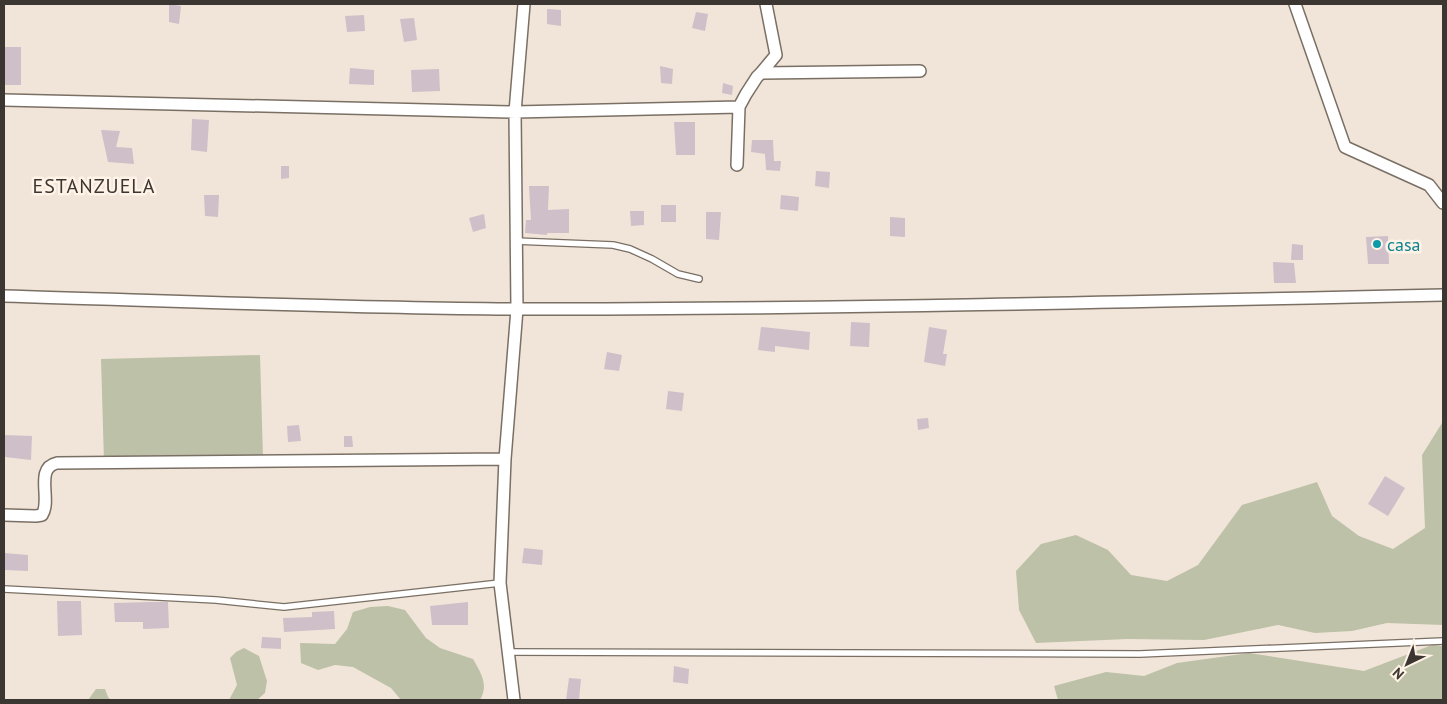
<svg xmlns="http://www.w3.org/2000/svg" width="1447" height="704" font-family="'PT Sans',sans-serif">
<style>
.green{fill:#bdc1a7}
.building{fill:#cebfc9}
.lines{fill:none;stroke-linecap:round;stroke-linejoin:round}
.lane-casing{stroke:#7a6f64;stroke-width:8}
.street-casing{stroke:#7a6f64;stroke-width:14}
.lane{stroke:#fff;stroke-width:5.5}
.street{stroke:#fff;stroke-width:11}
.culture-dot{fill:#0f9aa8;stroke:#fff2e6;stroke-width:2}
.labels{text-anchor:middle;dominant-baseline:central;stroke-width:5;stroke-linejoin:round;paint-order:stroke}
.culture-label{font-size:18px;fill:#0d838f;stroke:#fff2e6;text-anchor:start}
.quarter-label{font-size:20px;letter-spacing:1px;fill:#3b3631;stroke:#fff2e6}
</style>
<rect width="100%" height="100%" fill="#f1e5d9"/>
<path class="green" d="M260 355 263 458 104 462 101 359Z
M1442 423 1443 424V625L1387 623 1352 631 1315 633 1278 625 1204 640 1127 639 1036 643 1019 610 1016 571 1041 544 1076 535 1108 550 1131 575 1167 581 1198 565 1242 505 1317 482 1332 516 1359 536 1393 549 1425 528 1422 455Z
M388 606 405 610 426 638 440 648 473 659C481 673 489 685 480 700H401L391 688 353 667 335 665 318 670 301 663 300 643 335 644 347 629 353 612 370 607Z
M1432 645 1443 646V700H1058L1054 686 1106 672 1144 676 1177 663 1249 653 1364 671Z
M244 648 259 656 267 681 265 693 257 700H229L237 685 230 658 236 652Z
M96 689H105L108 697 111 700H88Z"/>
<path class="building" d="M169 4 181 6 179 24 169 22Z
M547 9 561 10V26L547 24Z
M696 12 708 14 705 31 692 28Z
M364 15 365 31 347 32 345 16Z
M414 18 417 40 404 42 400 19Z
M4 47H21V85H4Z
M660 66 673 69 672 84 661 83Z
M350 68 374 70V85L349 84Z
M439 69 440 91 412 92 411 70Z
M723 83 733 86 732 95 722 93Z
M192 119 209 120 207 152 191 150Z
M674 122H695V155H676Z
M101 130 120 131 116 147 132 148 134 164 108 162Z
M752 140H773L774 161H781L780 171 766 170 765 154 751 152Z
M281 166H289V178L281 179Z
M816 171 830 172 829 188 815 186Z
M529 186H549L548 210 569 209V233H547V235L525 233 526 220H531Z
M204 195H219L218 217 205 216Z
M781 195 799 197 798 211 780 209Z
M661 205H676V222H661Z
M630 211H644V225L631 226Z
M706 212H721L719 240 706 239Z
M484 214 486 228 473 232 469 218Z
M890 217 905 218V237L890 236Z
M1388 236 1389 264H1368L1366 237Z
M1292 244 1303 245V260H1291Z
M1273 262 1294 263 1296 283H1274Z
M851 322 870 323 869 347 850 346Z
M761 327 810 332 809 350 775 346V352L758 350Z
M929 327 947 330 943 354H947L945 366 924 362Z
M607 352 622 355 619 371 604 369Z
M668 391 684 393 682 411 666 409Z
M928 418 929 428 918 430 917 419Z
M299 425 301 441 288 442 287 426Z
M4 435 32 436 31 460 5 457Z
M344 436H352L353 447H344Z
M1385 476 1405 488 1388 516 1368 504Z
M524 548 543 550 542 565 522 563Z
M4 553 28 555V571L4 570Z
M57 601H81L82 635 58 636Z
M150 602H168L169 628 143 629V622H115L114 603Z
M468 602V625H432L430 606Z
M334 611 335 629 284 632 283 618 312 617V612Z
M262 637 281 638V649L261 648Z
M674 666 689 669 688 684 673 682Z
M569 678 581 679 579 700H566Z"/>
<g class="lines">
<g class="lane-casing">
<path id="lane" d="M515 241 613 245 630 249 652 259 678 274 699 279
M4 589 216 600 284 607 500 583
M508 652 1140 654 1443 641"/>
</g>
<g class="street-casing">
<path id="street" d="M1295 4 1345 147 1429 185 1443 203
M761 73 776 55 766 4
M4 100 515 112 739 107
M737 165 739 107 746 94 757 77 761 73 920 71
M4 296C175 301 346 308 517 309 826 309 1135 302 1443 295
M4 515 36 516 42 515C52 500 34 468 57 463L505 459
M514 700 500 583 505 459 517 309 515 112 524 4"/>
</g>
<use href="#lane" class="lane"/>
<use href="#street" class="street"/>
</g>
<circle class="culture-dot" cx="1377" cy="244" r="5"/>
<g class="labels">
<g class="culture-label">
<text x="1387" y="244">casa</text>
</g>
<g class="quarter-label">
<text x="94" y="186">ESTANZUELA</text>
</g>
</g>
<rect width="1447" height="704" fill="none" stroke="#3b3631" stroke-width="10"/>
<g transform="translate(1407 664) rotate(223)" stroke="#fff2e6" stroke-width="4" paint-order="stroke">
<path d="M0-4L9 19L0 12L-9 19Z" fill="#3b3631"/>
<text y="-8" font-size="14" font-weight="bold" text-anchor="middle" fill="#3b3631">N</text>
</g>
</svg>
